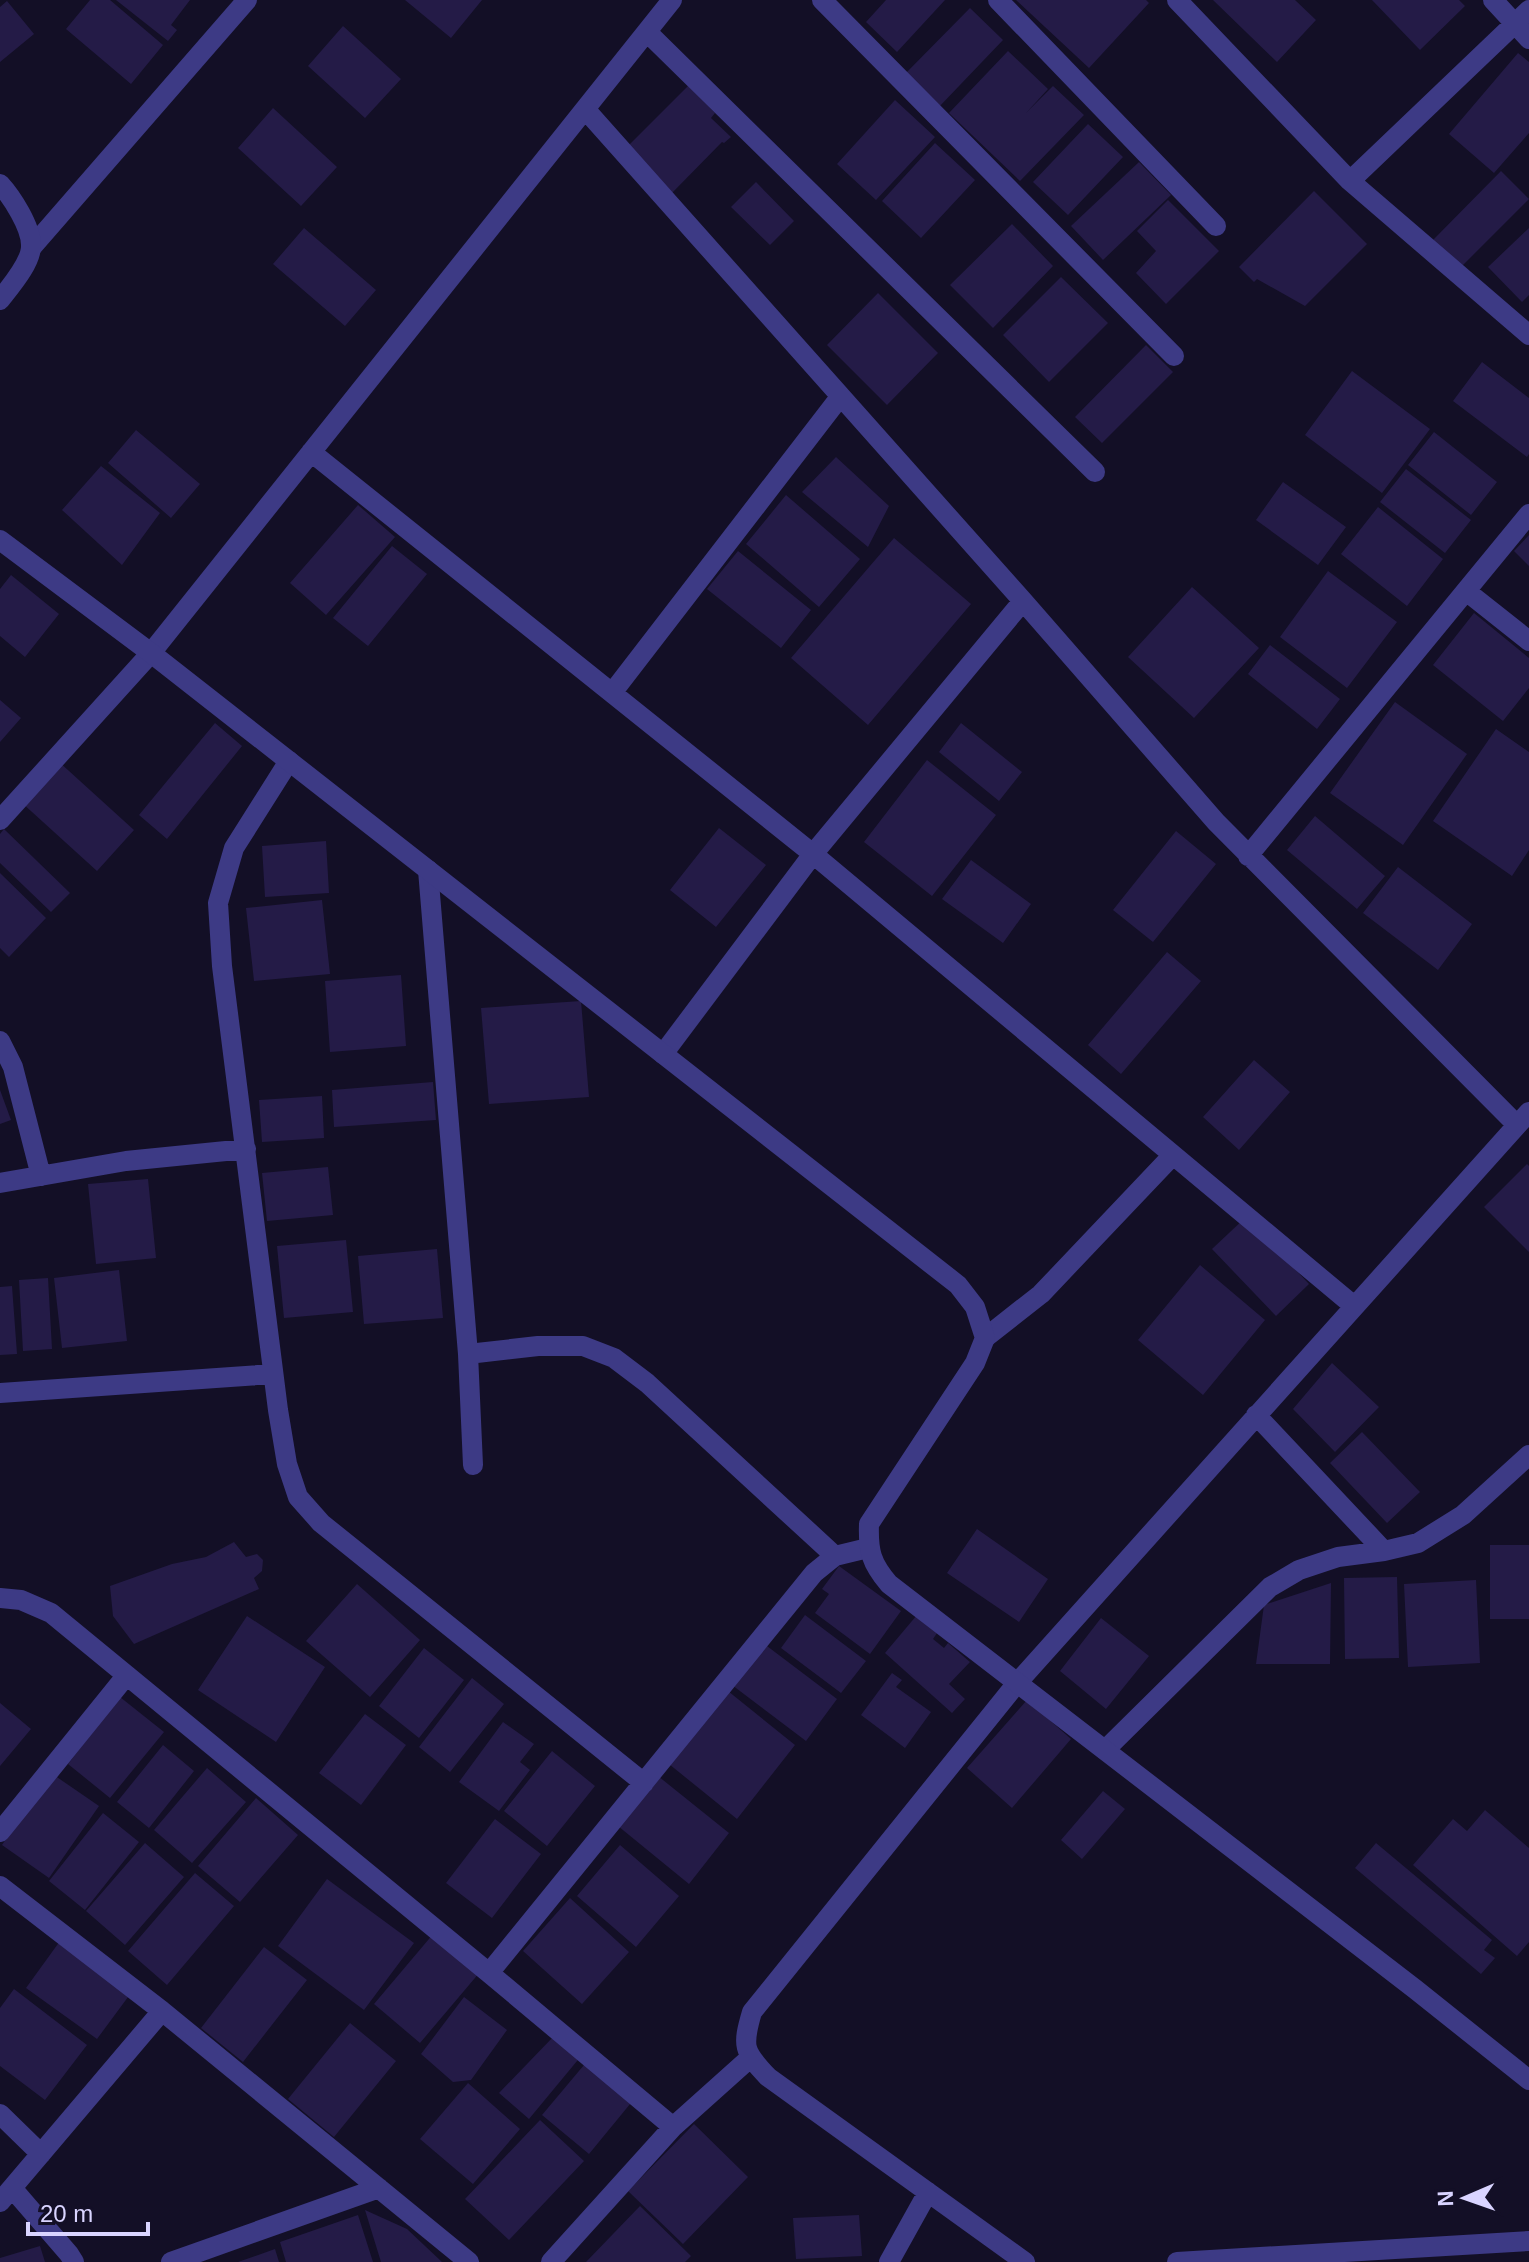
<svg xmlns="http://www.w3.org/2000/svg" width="1529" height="2262" font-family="Helvetica,sans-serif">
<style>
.building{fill:#241b47}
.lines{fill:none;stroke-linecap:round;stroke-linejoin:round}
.minor{stroke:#3d3a85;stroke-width:20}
.tertiary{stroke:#3d3a85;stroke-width:20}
</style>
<rect width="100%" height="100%" fill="#130f26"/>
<path class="building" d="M90 0H110L163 45 131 84 66 29Z
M116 0H190L171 25 177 30 168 41Z
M405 0H482L451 38Z
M886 0H945L897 52 866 22Z
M1016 0H1146L1149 3 1089 68Z
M1213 0H1295L1316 20 1277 62Z
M1372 0H1459L1465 6 1420 50Z
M7 1 34 34 0 62V7Z
M970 8 1003 40 938 108 904 75Z
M343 26 401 79 365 118 308 66Z
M1008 51 1048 89 1026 113 1053 86 1084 115 1020 181 949 113Z
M1518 53 1529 62V133L1494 173 1449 134Z
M688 86 715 113 711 118 731 137 724 143 722 142 672 193 627 147Z
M895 100 935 137 876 200 837 164Z
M273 108 337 167 301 206 238 148Z
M1088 124 1123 157 1068 215 1033 182Z
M935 143 975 180 921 238 882 201Z
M1139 162 1171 195 1103 260 1071 226Z
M1501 171 1529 199 1460 268 1433 240Z
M756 182 794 221 770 245 731 207Z
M1314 191 1367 244 1305 306 1257 279 1254 282 1239 267Z
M1168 200 1219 251 1166 304 1136 273 1156 251 1137 231Z
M1012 224 1053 266 993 328 950 285Z
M304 228 376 290 345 326 273 264Z
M1529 228V295L1522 302 1488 267Z
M1061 277 1108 323 1049 382 1003 335Z
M878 293 938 353 887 405 827 345Z
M1146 345 1173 372 1102 443 1075 417Z
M1482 362 1529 398V454L1527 457 1453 401Z
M1352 371 1430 429 1382 493 1305 435Z
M136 430 200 484 171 518 108 463Z
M1434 432 1497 482 1471 515 1408 465Z
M836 457 889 506 868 547 802 492Z
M101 466 160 513 122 565 62 510Z
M1406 469 1471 520 1445 553 1380 502Z
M1283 482 1346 527 1318 565 1256 520Z
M786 495 860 559 819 607 746 544Z
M358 505 395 537 326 615 290 583Z
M1378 507 1443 559 1407 606 1341 554Z
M1529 535V566L1514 551Z
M894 538 971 604 868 725 791 658Z
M392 546 427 574 368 646 333 618Z
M738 551 811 610 781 648 707 589Z
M1328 571 1397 622 1347 688 1280 637Z
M11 575 59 614 25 657 0 636V589Z
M1192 587 1259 648 1194 718 1128 657Z
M1474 613 1529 658V688L1503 721 1433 665Z
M1270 645 1340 699 1317 729 1248 674Z
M0 700 21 718 0 742Z
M1395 702 1467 754 1403 845 1330 793Z
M215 723 242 746 167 839 139 815Z
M961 723 1022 772 999 801 939 752Z
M1496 729 1529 752V850L1512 876 1433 821Z
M927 760 996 815 932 896 864 842Z
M58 761 134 830 97 871 21 802Z
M1315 816 1385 876 1357 909 1287 850Z
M719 828 766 865 716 927 670 890Z
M4 829 70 893 51 912 0 863V834Z
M1176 831 1216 864 1153 942 1113 910Z
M326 841 329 893 265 897 262 846Z
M971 860 1031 904 1003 943 942 899Z
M1398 867 1472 924 1438 970 1363 913Z
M0 873 46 918 9 957 0 948Z
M322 900 330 974 254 981 246 908Z
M1167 952 1201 981 1121 1074 1088 1045Z
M401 975 406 1046 330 1052 325 981Z
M581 1001 589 1097 489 1104 481 1008Z
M1254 1060 1290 1092 1239 1150 1203 1117Z
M433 1082 436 1120 334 1127 332 1090Z
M0 1090 11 1120 0 1124Z
M322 1096 324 1138 262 1142 259 1100Z
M1527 1164 1529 1166V1252L1484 1207Z
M328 1167 333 1215 267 1221 262 1173Z
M148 1179 156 1258 96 1264 88 1184Z
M1246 1217 1309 1284 1276 1316 1212 1249Z
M346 1240 353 1312 284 1318 277 1246Z
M437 1249 443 1318 364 1324 358 1256Z
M1200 1265 1265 1320 1203 1395 1138 1340Z
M119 1270 127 1341 62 1348 54 1278Z
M48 1278 52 1349 23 1351 19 1280Z
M12 1286 17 1354 0 1355V1287Z
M1332 1363 1379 1407 1335 1452 1293 1409Z
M1362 1432 1420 1492 1387 1523 1330 1463Z
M977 1529 1048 1579 1019 1622 947 1573Z
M234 1542 246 1557 257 1554 263 1560 262 1571 254 1578 259 1589 134 1644 113 1616 110 1586 172 1564 206 1557Z
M1490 1545H1529V1619H1490Z
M839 1566 901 1611 870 1654 815 1613 829 1594 822 1589Z
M1397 1577 1399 1658 1345 1659 1344 1578Z
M1476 1580 1480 1663 1408 1667 1404 1584Z
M1331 1583 1330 1664H1256L1264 1605Z
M357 1584 420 1640 370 1697 306 1641Z
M805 1615 866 1661 841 1693 781 1648Z
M917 1615 937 1633 933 1639 944 1648 948 1643 970 1662 949 1684 965 1699 952 1713 885 1653Z
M247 1616 325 1667 276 1742 198 1690Z
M1101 1618 1149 1656 1106 1709 1060 1671Z
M763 1643 837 1699 806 1741 732 1685Z
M424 1648 464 1680 419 1738 379 1706Z
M892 1673 902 1680 896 1687 931 1712 905 1748 861 1715Z
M472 1678 504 1704 450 1772 419 1747Z
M723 1687 795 1745 737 1819 664 1760Z
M120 1697 164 1732 110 1798 68 1764Z
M1027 1700 1071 1739 1012 1808 967 1768Z
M0 1703 31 1729 0 1766Z
M365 1714 406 1745 361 1805 319 1773Z
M503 1722 534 1744 520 1762 530 1770 499 1811 459 1782Z
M163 1745 194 1771 149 1828 117 1802Z
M552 1751 595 1786 547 1846 504 1811Z
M207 1768 246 1802 192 1863 154 1830Z
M51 1773 99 1806 49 1878 2 1845Z
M658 1776 729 1833 689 1884 618 1826Z
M1103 1791 1125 1809 1082 1859 1061 1840Z
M256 1798 298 1835 240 1902 198 1866Z
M1485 1810 1529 1848V1942L1517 1956 1413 1865 1453 1819 1467 1831Z
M103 1813 139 1842 85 1910 49 1881Z
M495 1819 541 1854 492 1918 446 1883Z
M145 1843 184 1877 125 1945 86 1911Z
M1376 1843 1492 1940 1484 1950 1495 1958 1481 1974 1355 1868Z
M620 1845 679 1896 636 1947 577 1896Z
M195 1873 234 1906 167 1985 128 1951Z
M327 1879 414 1943 364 2010 278 1946Z
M570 1898 629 1952 582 2004 523 1951Z
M434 1933 480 1972 420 2043 374 2004Z
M60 1941 131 1993 97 2039 26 1988Z
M264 1947 307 1980 243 2062 201 2028Z
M14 1989 87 2045 45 2100 0 2066V2008Z
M464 1997 507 2030 471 2080 453 2082 421 2054Z
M350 2023 396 2061 334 2137 288 2099Z
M554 2036 582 2055 529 2119 499 2093Z
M589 2059 635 2098 589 2154 542 2115Z
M468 2083 520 2129 473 2184 420 2139Z
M540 2120 584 2161 509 2240 465 2199Z
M694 2124 748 2177 683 2244 628 2191Z
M640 2206 691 2256 685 2262H586Z
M365 2210 407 2229 442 2262H381Z
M358 2215 373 2262H286L280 2242Z
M859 2215 862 2256 796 2259 793 2218Z
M40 2246 45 2262H0V2258Z
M275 2249 279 2262H238Z"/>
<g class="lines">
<path class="minor" d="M822 0 1174 356
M998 0 1216 226
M1177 0 1350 181 1529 335
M1493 0 1529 39
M647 32 1095 472
M585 109 1023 601 1216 822 1517 1125
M1350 181 1529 10
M32 247 247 0
M311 452 813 854 1354 1306
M1466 591 1529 641
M612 693 840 397
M289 761 234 848 218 903 222 966 278 1410 287 1464 298 1497 321 1523 644 1783
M0 820 151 653 672 0
M1248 856 1529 514
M428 870 468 1354 473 1465
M0 1041 13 1067 41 1176
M663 1054 813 854 1023 601
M0 1183 126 1161 246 1149
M985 1338 1041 1294 1173 1155
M468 1354 538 1346H583L614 1358 647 1383 835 1556
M0 1393 273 1374
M1256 1415 1384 1551
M0 1598 21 1600 51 1613 489 1973 673 2127
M1105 1750 1270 1587 1299 1570 1338 1557 1384 1551 1418 1543 1463 1515 1529 1455
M0 1832 126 1676
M0 1886 162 2011 469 2262
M489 1973 814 1573 835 1556 868 1548
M0 2114 41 2154
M12 2188 69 2254 74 2262
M0 2202 162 2011
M171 2262 379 2188
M551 2262 673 2127 750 2058
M889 2262 928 2192
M1025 2262 768 2077C743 2051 742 2046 752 2012L1017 1683 1529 1112
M1177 2262 1529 2241"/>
<path class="tertiary" d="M0 184C12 197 31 227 31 245 32 262 10 287 0 300
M0 540 151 653 958 1285 975 1307 985 1338 975 1363 869 1524C868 1551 871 1563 889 1584L1415 1989 1529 2080"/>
</g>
<g transform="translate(1465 2198) rotate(268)" stroke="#130f26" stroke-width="6" paint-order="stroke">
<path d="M0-6L14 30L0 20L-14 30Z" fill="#d9d4ff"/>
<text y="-12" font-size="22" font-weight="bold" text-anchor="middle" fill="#d9d4ff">N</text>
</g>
<path d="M28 2222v12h120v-12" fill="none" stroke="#d9d4ff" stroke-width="4"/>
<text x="40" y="2222" font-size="24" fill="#d9d4ff" stroke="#130f26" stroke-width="6" paint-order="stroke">20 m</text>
</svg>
